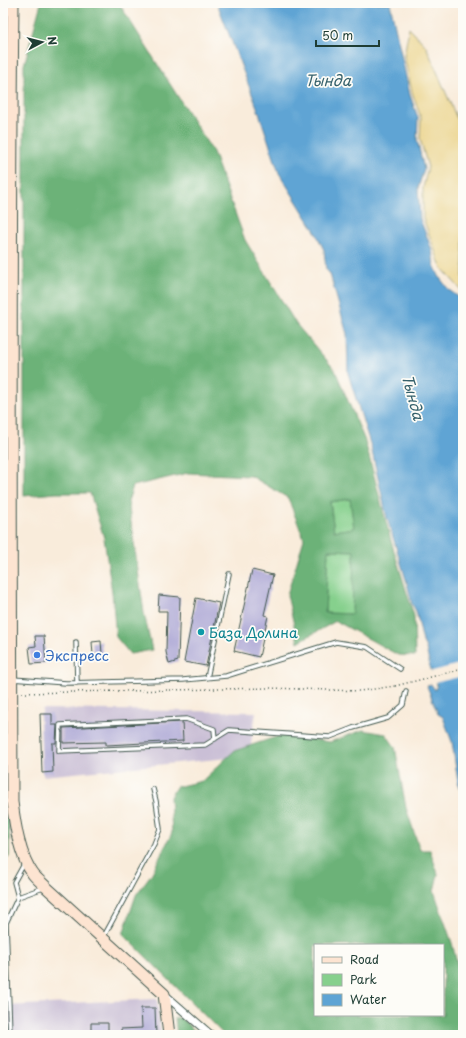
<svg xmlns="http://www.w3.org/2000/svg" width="466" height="1038" font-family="'Playpen Sans',sans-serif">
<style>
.industrial{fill:#cabfd6}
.green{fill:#86d08d;stroke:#528660}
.forest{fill:#6cb278;stroke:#467856;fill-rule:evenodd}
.sand{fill:#eeda9e;stroke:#868c69}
.water{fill:#5ea4d4;stroke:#3e7084}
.pier{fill:#f9ecdb}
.building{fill:#b1acd7}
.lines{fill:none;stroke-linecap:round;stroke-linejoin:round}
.lane-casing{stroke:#40574d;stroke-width:5.5}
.street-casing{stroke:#40574d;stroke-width:9}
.secondary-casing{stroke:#40574d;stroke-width:13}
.path{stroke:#40574d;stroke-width:1.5;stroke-dasharray:1 3;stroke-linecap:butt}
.lane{stroke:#fff;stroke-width:3.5}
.street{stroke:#fff;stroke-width:7}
.secondary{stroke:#fde4d1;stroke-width:11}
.path-bridge{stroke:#40574d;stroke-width:1.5;stroke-dasharray:1 3;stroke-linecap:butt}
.culture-dot{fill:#0f9aa8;stroke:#fdfcf7;stroke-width:1.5}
.shop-dot{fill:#3f7fe0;stroke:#fdfcf7;stroke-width:1.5}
.labels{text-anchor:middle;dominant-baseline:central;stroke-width:3.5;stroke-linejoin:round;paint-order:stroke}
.culture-label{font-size:14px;fill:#0d838f;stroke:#fdfcf7;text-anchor:start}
.shop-label{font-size:14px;fill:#366cbe;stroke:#fdfcf7;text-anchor:start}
.water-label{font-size:15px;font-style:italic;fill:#35616c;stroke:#fdfcf7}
</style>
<rect width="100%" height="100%" fill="#fdfcf7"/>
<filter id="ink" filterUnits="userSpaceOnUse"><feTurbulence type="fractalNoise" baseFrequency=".025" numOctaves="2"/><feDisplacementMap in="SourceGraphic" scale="8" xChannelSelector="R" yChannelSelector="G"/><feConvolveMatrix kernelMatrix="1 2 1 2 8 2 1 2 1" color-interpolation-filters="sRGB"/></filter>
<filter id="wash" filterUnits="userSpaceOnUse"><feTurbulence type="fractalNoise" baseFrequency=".012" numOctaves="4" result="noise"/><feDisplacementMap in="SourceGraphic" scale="16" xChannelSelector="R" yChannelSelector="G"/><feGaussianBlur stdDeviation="0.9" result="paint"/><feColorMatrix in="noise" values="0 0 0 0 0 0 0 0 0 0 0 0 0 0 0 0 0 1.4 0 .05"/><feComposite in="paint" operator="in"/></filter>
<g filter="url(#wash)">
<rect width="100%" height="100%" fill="#f9ecdb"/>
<path class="industrial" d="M42 709 256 712 249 756 43 776Z
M157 999 161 1035H3V1006Z"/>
<path class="green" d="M350 499 354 528 334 531 330 502Z
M328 550 355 551 352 614 325 613Z"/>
<path class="forest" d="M41 3H121L120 5 213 152 245 240 296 324 335 370 365 441 391 541 414 616 415 656 398 655 336 621 298 642 287 595 304 539 288 498 251 476 188 473 133 486 128 501 144 613 152 650 130 654 116 637 112 592 104 538 90 493H56L24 496V65ZM350 499 354 528 334 531 330 502ZM328 550 354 551 352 614 325 613Z
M363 730 386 734 395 747 406 808 420 850H430L438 874 434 891 452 943 463 987V1018L461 1035H224L123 934 136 895 152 873 172 833 170 797 176 787 202 781 234 751 282 735 330 742ZM315 945H443V1015H315Z
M3 806H9V857L3 862Z
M175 1018H181L199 1035H177Z"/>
<path class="sand" d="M409 28 426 46 463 133V292L441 267 423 218V188L428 167 420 139 421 118 412 92 404 56Z"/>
<path class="water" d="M217 3H390L410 95 418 118 417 140 424 169 418 188 420 219 432 250 434 265 440 278 449 290 460 298 463 302V794L458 782 452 742 443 717 438 714 427 686 431 684 435 690 437 685 430 667 426 648 423 642 416 611 412 604 407 583 387 518 371 447 348 373 347 334 330 274 326 269 324 250 315 231 279 173 257 107Z"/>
<path class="pier" d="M463 663V676L434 683 429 672Z"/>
<g id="blocks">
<path class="building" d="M252 570 273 575 264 615 268 616 259 657 234 651Z
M159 595 180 597 178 661 169 664 166 652 167 611H158Z
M196 598 219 603 206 666 184 662Z
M35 636H44L46 663 31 664 29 647 36 646Z
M101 641 102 654 93 655 92 642Z
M40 714H52V725H57L56 743H52L53 772 42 773Z
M182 722 183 741 106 745V742L63 743V728Z
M141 1008H155L156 1035H121V1029L142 1028Z
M91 1023H108V1035H91Z"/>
</g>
</g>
<g filter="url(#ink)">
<use href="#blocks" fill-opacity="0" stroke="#40574d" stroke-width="1"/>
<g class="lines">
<g class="lane-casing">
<path id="lane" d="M3 152 10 150
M3 368H10
M76 642 77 683
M207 678 229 574
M12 679 66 683 183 680 226 676 336 642 367 647 400 669
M215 739 214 729 186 719 60 725 59 751 205 745 229 730 330 737 353 728 388 718 403 705 406 691
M3 801 11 802
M18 897 43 888
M103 938 154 844 160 829 156 801 153 789
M10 1035 6 923 18 897 14 882 24 864"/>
</g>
<g class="street-casing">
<path id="street" d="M164 994 211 1035"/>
</g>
<g class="secondary-casing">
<path id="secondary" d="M13 3C10 269 11 536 12 802 15 824 19 855 33 874 37 879 42 883 46 887L164 994 169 1035"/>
</g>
<path class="path" d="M22 693 269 688 360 691 395 686"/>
<use href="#lane" class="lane"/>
<use href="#street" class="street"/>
<use href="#secondary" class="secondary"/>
<path class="path-bridge" d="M395 686 463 669"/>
</g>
</g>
<circle class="culture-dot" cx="201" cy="632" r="4"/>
<circle class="shop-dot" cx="37" cy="655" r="4"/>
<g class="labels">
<g class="culture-label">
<text x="209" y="632">База Долина</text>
</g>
<g class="shop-label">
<text x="45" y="655">Экспресс</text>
</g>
<g class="water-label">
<text x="328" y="79">Тында</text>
<text transform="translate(414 397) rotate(75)">Тында</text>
</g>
</g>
<rect width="466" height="1038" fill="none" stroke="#fdfcf7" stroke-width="16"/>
<rect x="314" y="944" width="130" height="72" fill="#fdfcf7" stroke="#a4b0a9"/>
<rect x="322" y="957" width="20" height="6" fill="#fde4d1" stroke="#a4b0a9"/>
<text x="350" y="964" font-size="12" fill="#1f3d34">Road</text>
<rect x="322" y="974" width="20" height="12" fill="#86d08d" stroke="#a4b0a9"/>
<text x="350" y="984" font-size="12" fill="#1f3d34">Park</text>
<rect x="322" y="994" width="20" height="12" fill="#5ea4d4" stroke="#a4b0a9"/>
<text x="350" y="1004" font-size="12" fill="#1f3d34">Water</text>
<g transform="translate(42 42) rotate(83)" stroke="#fdfcf7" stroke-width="3" paint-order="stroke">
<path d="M0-3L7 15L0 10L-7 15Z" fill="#1f3d34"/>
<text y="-6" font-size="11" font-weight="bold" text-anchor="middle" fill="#1f3d34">N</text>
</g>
<path d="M316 40v6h63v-6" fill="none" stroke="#1f3d34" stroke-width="2"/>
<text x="322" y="40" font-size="12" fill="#1f3d34" stroke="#fdfcf7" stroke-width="3" paint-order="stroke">50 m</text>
</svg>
